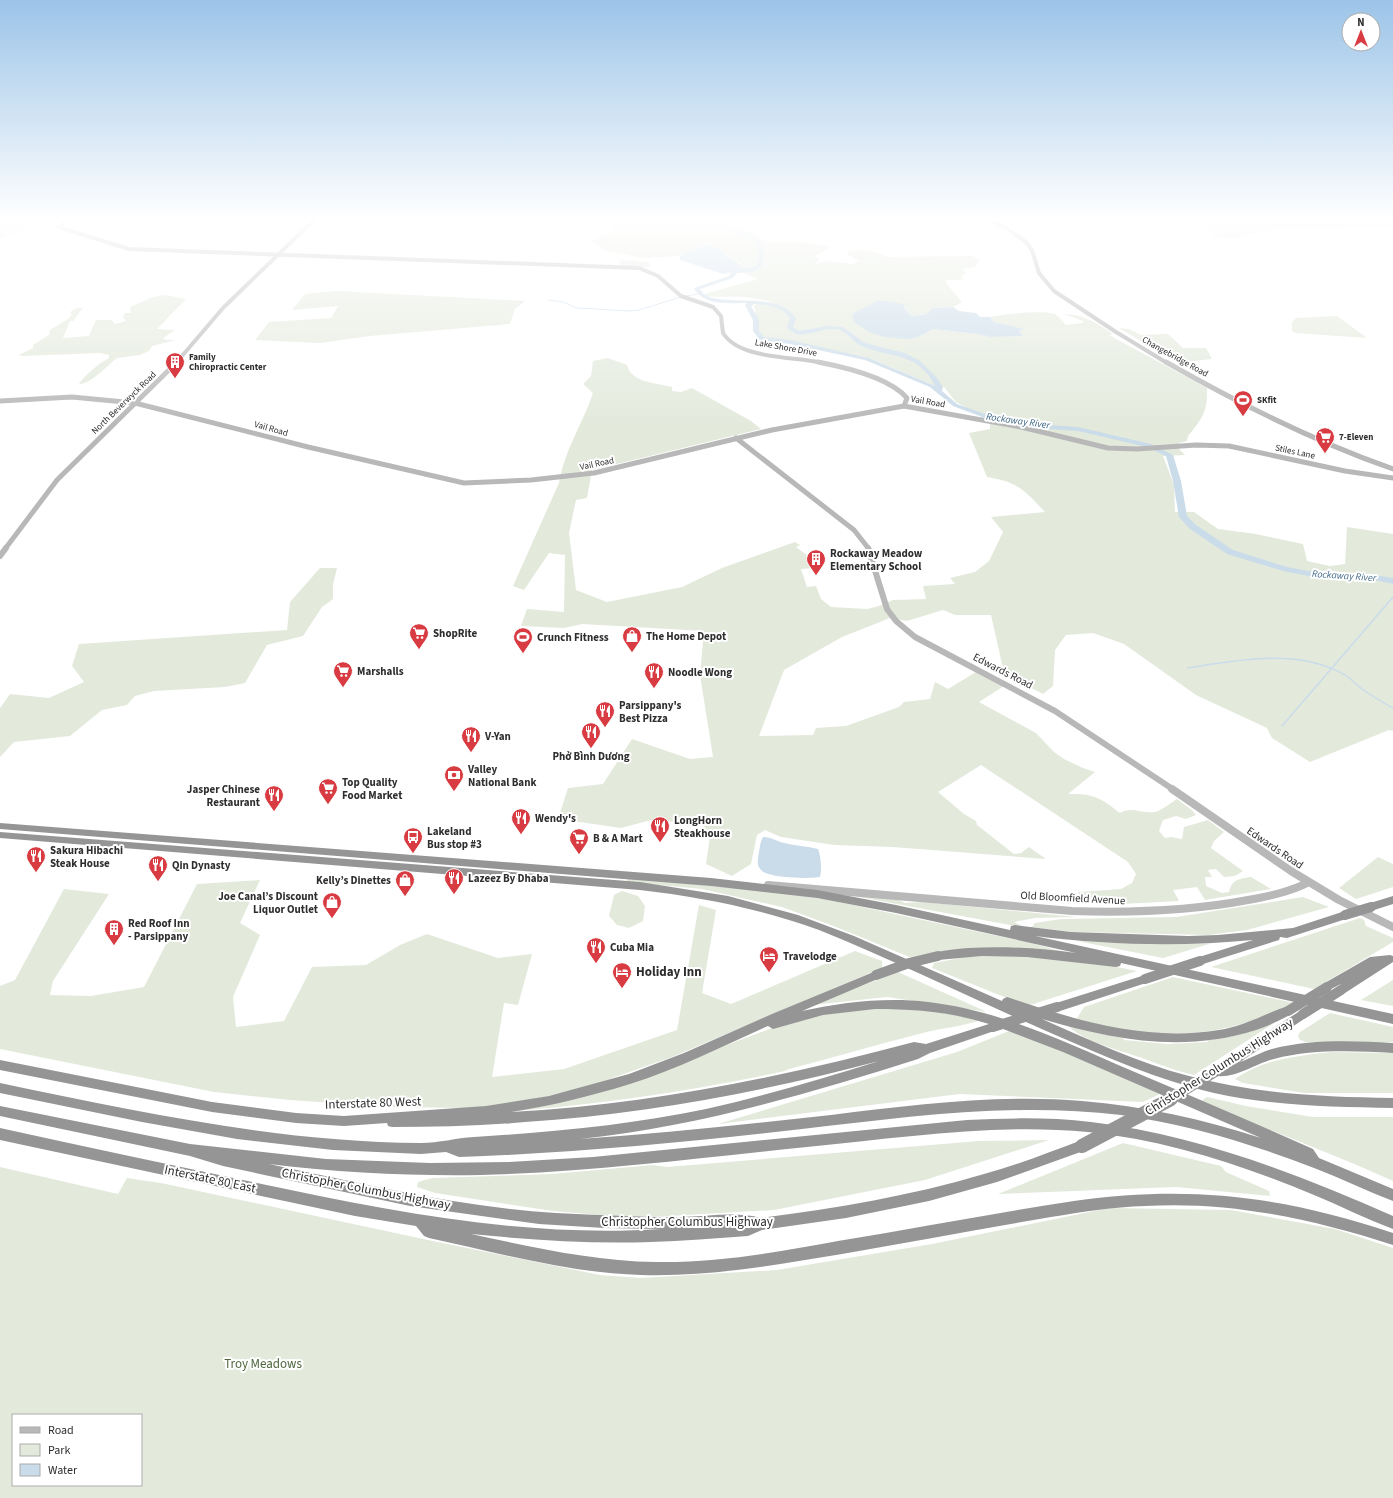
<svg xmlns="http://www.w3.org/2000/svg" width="1393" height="1498" font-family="'Source Sans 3',sans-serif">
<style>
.green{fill:#e3eadc;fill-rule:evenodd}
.water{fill:#cadbe9}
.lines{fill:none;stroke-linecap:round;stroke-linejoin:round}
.stream-far1{stroke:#cadbe9;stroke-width:1}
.stream{stroke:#cadbe9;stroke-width:1.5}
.river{fill:#cadbe9;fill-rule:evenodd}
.secondary-far3{stroke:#b8b8b8;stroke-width:4}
.secondary-far2{stroke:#b8b8b8;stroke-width:5}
.secondary-far1{stroke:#b8b8b8;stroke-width:6}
.secondary{stroke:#b8b8b8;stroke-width:8}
.highway{fill:#959595;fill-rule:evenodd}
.highway-bridge-far1{stroke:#959595;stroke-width:10}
.highway-bridge{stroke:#959595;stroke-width:14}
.labels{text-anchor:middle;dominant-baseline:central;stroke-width:4;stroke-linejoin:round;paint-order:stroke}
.far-street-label{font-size:9px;fill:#2e2e2e;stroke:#fff}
.far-poi-label{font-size:9px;font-weight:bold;fill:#2e2e2e;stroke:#fff;text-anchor:start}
.far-water-label{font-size:10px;font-style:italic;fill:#426b89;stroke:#fff}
.poi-label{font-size:11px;font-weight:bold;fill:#2e2e2e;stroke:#fff;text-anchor:start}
.street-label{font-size:11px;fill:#2e2e2e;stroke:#fff}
.near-poi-label{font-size:13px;font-weight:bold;fill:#2e2e2e;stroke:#fff;text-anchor:start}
.near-street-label{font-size:13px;fill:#2e2e2e;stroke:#fff}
.near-park-label{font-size:13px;fill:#4f663e;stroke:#fff}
</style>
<rect width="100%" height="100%" fill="#fff"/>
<path class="green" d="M0 217H43L23 229 0 239Z
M608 217H705L760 236 762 240C786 243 808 241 831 247L815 256 819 259 816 264 827 261 852 264 859 261 847 254 848 251C861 250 875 250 887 257L972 256 980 260 975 267 963 269 966 273 961 277 963 280H946V283L962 302 953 307 933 308 926 314 912 316 905 309 879 300 918 337 933 329 977 334 991 337 1022 336 1018 332 1023 329 994 322 990 317C1004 314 1043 310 1055 314 1059 316 1063 322 1066 325L1082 323 1083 321 1064 314C1083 314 1097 323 1113 334L1109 335 1207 388C1208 411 1202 419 1188 436L1187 441 1179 443V449L1185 455 1163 456 1174 485 1175 512H1194L1218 529 1256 534 1303 544 1307 561 1330 566 1345 564 1347 527 1393 534V731L1389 730 1310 762 1272 738 1267 728 1196 695 1124 644 1093 633 1066 635 1055 650 1053 686 1043 694 1007 675 1002 664 991 615H955L943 610 907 621 890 618 842 637 784 670 759 736 813 735 816 728 846 726 899 707 904 702 930 699 935 682 948 689 976 672 1004 686 979 702 1036 733 1054 752 1064 759 1083 768 1095 772 1068 794C1093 793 1101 798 1120 813 1132 805 1145 816 1158 811 1164 808 1171 803 1177 799L1193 811 1196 815 1186 819 1176 816 1163 820 1159 831 1165 838 1171 837 1182 839 1184 827 1208 820 1224 832 1214 841 1211 848 1243 871 1235 876 1224 877 1216 869 1208 870 1212 877H1205L1206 886 1222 893 1229 892C1232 879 1239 879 1251 877L1271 889 1205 900 1197 887 1173 890 1179 901 1122 904 1085 903 1081 902 1078 892 1121 889 1132 883 1136 874 1128 862 981 765 938 792 964 814 976 821 977 825 1014 854 1021 853 1029 847 1046 859 893 847 834 845 781 837 765 830 757 835 751 864 732 876 706 864 711 830 704 829 703 824 651 820 621 828 558 819 568 788 603 784 632 739 690 759 713 757 700 675 704 631 582 624 564 628 521 626 527 609 564 612 565 555 549 553 524 590 513 586 559 483C564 451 583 423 593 393L583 384 591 376 593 361 608 358 627 365C631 383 658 383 672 387V391L681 392 692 388 751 421 761 429 592 470 587 498 576 500 569 533 576 590 607 602 682 587 722 568 795 542 800 545 796 547 812 559 815 568 801 569 807 587 816 586 821 599 831 607 867 609 879 606 893 600 926 599 923 586 955 584 950 578 975 572 989 561 1003 532 991 517 1045 512C1024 490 1018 482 987 477L969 433 990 429V420L956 402 944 387 935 386 872 359 791 341 767 339 760 336 754 305 772 301C763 301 755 298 746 297 730 295 720 299 701 295L758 279 738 270 742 268 740 263 711 245 701 246 680 256 645 258 606 251 592 241 613 231V223Z
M1213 217H1361L1393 221V227L1268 230 1257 234H1243L1238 238H1222L1213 236 1215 231 1201 227 1211 223 1204 218Z
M620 260 649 262 650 267 619 266Z
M337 291 525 301 515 309 510 324 370 336 320 343 255 340 269 322 331 318 338 306 292 310 305 294Z
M165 295 186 299 157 329 175 330 163 338 166 340H176L152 346 149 351 140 355 117 358C109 364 90 385 79 384 85 375 98 364 109 358V355L100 353 22 356 19 355 33 348V345L49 335 50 330 68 319 72 314 70 312 77 308H83L73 321H70L63 338 89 336 96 320H112L115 324 126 321 123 317 125 313H131L130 307 153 297Z
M1337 316 1367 338 1296 333 1292 331V322L1296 318Z
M1119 328 1129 329 1141 335 1168 334 1183 348H1206L1212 359 1177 363Z
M320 568H337L333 585V599L322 607 303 636 267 645 245 683 225 687 154 691 135 696 127 705 102 710 70 736 14 742 0 757V708L10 694 49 698 84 682 72 666 79 644 287 630 290 602Z
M1378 857 1393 864V887L1356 899 1339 888Z
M627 878 774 892 829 900 1031 943 1060 951 912 958 836 927 782 907 702 889 627 882Z
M260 880 240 923 260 935 233 997 236 1027 284 1021 312 967 366 965 400 945 427 934 498 958 532 954 518 1005 504 1003 492 1077 564 1069 677 1030 699 905 716 910 702 993 731 1004 855 951 882 961V968L672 1057 578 1090 510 1104 468 1108 390 1107 290 1100 214 1092 0 1049V986L15 980 64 889 109 894 53 981 50 995 91 996 144 987 197 884Z
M622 891 638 896 645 906 643 921 629 928 617 925 609 916 614 895Z
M838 893 896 899 905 903 923 902 1076 917 1035 918 1014 922 1026 928Z
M1303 897 1329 907 1247 930 1209 935 1072 932 1032 927 1035 923 1061 919 1176 917Z
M1360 918 1364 920 1366 926 1393 938V942L1314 989 1211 967Z
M1077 941 1209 944 1163 958Z
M1012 954 1097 963 1137 971 1027 1006 932 968 934 963 966 957Z
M898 972 987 1012 887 997 812 1005Z
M1173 977 1294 1003C1217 1042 1158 1039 1076 1020L1084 1007Z
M1393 980V1006L1361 1000Z
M914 1008 982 1020C960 1027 940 1028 919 1034 875 1045 832 1058 789 1069L785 1071C692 1091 600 1104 505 1112L647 1075 780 1025 843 1009Z
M1330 1013 1393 1027V1042H1306L1300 1040 1298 1036 1300 1032Z
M1276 1022 1194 1075C1171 1070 1152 1061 1130 1054 1109 1047 1087 1042 1069 1027L1123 1038 1124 1040 1168 1044 1208 1042 1207 1040 1230 1037Z
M1014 1029 1160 1094 1143 1102 960 1094 718 1124 957 1052Z
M1331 1052 1393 1053V1093H1304L1243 1083 1235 1079C1263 1059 1297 1056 1331 1052Z
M1207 1097 1246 1106 1313 1117H1393V1181C1330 1152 1265 1129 1201 1101Z
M1049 1140 925 1180 774 1210 669 1216H611L553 1211 435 1193 417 1187 418 1182 432 1178 552 1174 653 1165 667 1167 979 1141Z
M1123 1143 1221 1166 1226 1172 1269 1191 1270 1196 1176 1187 998 1194Z
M0 1167 118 1194 127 1178 161 1183 428 1240 600 1275 640 1278 777 1270 932 1244 1109 1208 1231 1210 1335 1229 1393 1248V1498H0ZM13 1415H141V1485H13Z"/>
<path class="water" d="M711 245 721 249C726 258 737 259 742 268L729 273 723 274 680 260V256L701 246Z
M879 300 903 304 905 309 912 316 926 314 933 308 953 307 959 311 976 313 980 317H990L994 322 1024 329 1019 331 1023 336 991 337 977 334 933 329 918 337 907 339 884 337 869 332 854 322 852 314Z
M763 837C771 837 776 841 784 843 795 846 807 846 818 849 821 857 822 869 820 877 809 879 768 878 761 870 756 865 758 859 759 852 760 847 760 842 763 837Z"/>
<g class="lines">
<path class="stream-far1" d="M685 296 699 294
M548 300 563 302 577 308 629 311 639 310 681 297"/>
<path class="stream" d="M1188 668C1238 660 1298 648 1345 675 1351 679 1356 684 1362 689 1372 696 1382 702 1393 708
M1282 726 1393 597"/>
<path class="river" d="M694 217H701L757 237C765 246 766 256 761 267L752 272 737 273 733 278 700 289C711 312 776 287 796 318L793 327 799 331 827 326 843 327 865 343 905 353 920 361 937 378 943 387 942 391 957 404 996 418 1047 425 1078 427 1151 444 1173 455 1181 481 1187 516 1196 525 1233 550 1287 567 1319 573H1361L1393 578V584L1361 577 1319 578 1283 571 1227 554 1190 529 1179 517 1173 481 1166 456 1147 447 1078 431 1047 429 993 421 953 406 930 387 865 360 790 344 760 340 753 331V320L745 305 747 303C730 303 703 306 694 288L729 276 733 270 751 268 757 265C760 256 760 247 753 239ZM754 304C767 305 782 306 790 318L787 328 796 334C809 336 822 328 836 329 846 330 852 341 861 346 889 358 919 352 935 386L869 358 790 340 764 337 759 331V320L751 306Z"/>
<path class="secondary-far3" d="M71 217 58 227 129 249 639 268 658 276 681 296 713 307 721 316 723 333C740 360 794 356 823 363
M982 217 1008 229 1026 242 1032 250 1039 273 1054 291 1116 332 1167 363
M176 363 223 308 317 217"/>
<path class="secondary-far2" d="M818 362C844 367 890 378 907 398L904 406
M1166 362C1236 402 1316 442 1393 469
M0 401 72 397 135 403 308 447 464 483 531 480 594 473 772 430 904 406 1021 427 1108 448 1137 449 1196 445 1229 446 1345 471 1393 478
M736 438 854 530 869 549
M5 549 57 480 177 362"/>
<path class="secondary-far1" d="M868 548 887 609 896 621 915 637 1055 711 1174 790
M0 556 6 548"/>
<path class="secondary" d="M1172 789 1291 871 1339 900 1393 927
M768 885 1072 911C1131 913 1190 911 1248 900 1269 896 1290 892 1309 882"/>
<path class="highway" d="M0 823 711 878 817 890 896 905 1010 930 1011 926 1015 925 1071 932 1188 936 1218 935 1293 928 1345 911 1349 912 1350 915 1349 918 1287 938 1280 937 1279 940 1200 965 1196 964 1195 961 1196 958 1253 940C1181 947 1107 945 1035 936L1393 1014V1024L1121 963 1120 966 1116 967 1027 957 982 956 938 960 934 959 933 956 934 953C945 950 957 949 968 948 1004 946 1040 948 1076 953L896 913 817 898 711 886 0 829Z
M0 832 640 882 728 896 798 915 854 936 1002 1001 1003 999 1007 997C1075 1020 1146 1042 1219 1030 1245 1026 1264 1014 1288 1006L1292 1008 1294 1011 1292 1014C1280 1020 1268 1026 1256 1030 1184 1053 1113 1040 1042 1019 1090 1040 1138 1063 1189 1076 1256 1094 1324 1097 1393 1098V1108C1333 1107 1273 1106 1214 1093 1158 1080 1106 1057 1053 1034 975 1000 898 962 819 930 761 909 701 897 640 890L0 838Z
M1393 896V904L1371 911 1367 910 1366 907 1367 904Z
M1390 955 1393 956V962L1345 993 1341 994 1337 993 1335 990 1341 984 1327 991 1323 990 1321 987 1323 984 1370 957Z
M876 971 880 972 881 975 880 978 802 1011C843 1002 886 997 928 1002 999 1010 1065 1042 1130 1070 1191 1096 1253 1122 1313 1149L1319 1158 1393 1189V1201C1366 1191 1341 1178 1314 1168 1252 1144 1187 1124 1121 1115 1013 1102 908 1117 802 1129 688 1142 574 1153 459 1157L446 1152 421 1154 333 1150 237 1139 142 1122 0 1093V1083C139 1112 279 1142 421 1143 439 1143 456 1138 474 1137 552 1132 630 1125 706 1109 764 1096 822 1079 879 1061 763 1092 644 1114 525 1122 481 1126 436 1127 392 1127L388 1126 387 1123 344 1126 296 1123 212 1112 0 1070V1060L212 1102 296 1113 344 1116 486 1106 549 1096 629 1074 684 1053 772 1014ZM875 1009C914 1009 951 1012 989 1024L926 1044 914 1042C782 1077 647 1105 511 1112 551 1106 591 1096 630 1084 678 1069 723 1046 768 1026L773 1029 823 1015ZM998 1027 1063 1052 1261 1138C1203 1119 1143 1106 1082 1101 998 1094 914 1105 831 1115 748 1124 664 1133 580 1139 696 1127 807 1094 918 1059L930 1053 997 1030Z
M1145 975 1149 976 1150 979 1149 982 1057 1012 1053 1010 1051 1007 1053 1004Z
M1303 1009 1307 1011 1309 1014 1307 1017 1240 1062C1251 1058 1261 1052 1272 1049 1312 1039 1353 1041 1393 1043V1053C1353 1051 1313 1049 1274 1059 1256 1063 1232 1081 1213 1075L1211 1071 1213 1067Z
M0 1106 190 1144 326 1159 430 1163 509 1162 593 1157 967 1120C1008 1118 1050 1117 1091 1122 1197 1135 1296 1173 1393 1216V1229C1366 1219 1341 1206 1314 1195 1242 1165 1166 1140 1088 1132 994 1123 901 1138 807 1147 699 1158 590 1172 481 1175 411 1176 340 1173 269 1164 364 1184 459 1207 556 1213 597 1215 638 1217 680 1217 706 1217 735 1211 761 1218 836 1208 911 1196 984 1174 1017 1165 1050 1152 1082 1140L1086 1142 1088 1146 1086 1150 997 1182 929 1201 846 1218 762 1230 748 1236C716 1238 683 1241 651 1242 591 1244 531 1240 471 1234 532 1247 593 1261 656 1262 717 1263 778 1252 838 1241 917 1228 995 1213 1074 1201 1190 1185 1282 1196 1393 1233V1245C1313 1219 1230 1201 1145 1206 1113 1207 1082 1212 1051 1217 981 1229 911 1242 842 1254 775 1265 709 1277 641 1275 569 1273 499 1253 429 1238L424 1236 416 1226 355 1216 0 1140V1128C86 1147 171 1165 257 1183 389 1211 524 1238 661 1229L604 1228 539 1224 410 1206 223 1166 190 1156 0 1116Z"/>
<path class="highway-bridge-far1" d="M1345 915 1371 907
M876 975 909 963 938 956
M1145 979 1200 961
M1288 1011 1327 987
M1303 1014 1341 990
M993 1027 1057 1007
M1169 1100 1217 1071"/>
<path class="highway-bridge" d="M1082 1146 1171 1099"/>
</g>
<linearGradient id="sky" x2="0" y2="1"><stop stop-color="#9cc4e8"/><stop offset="0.51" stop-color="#fff"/><stop offset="1" stop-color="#fff" stop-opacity="0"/></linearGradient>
<rect width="1393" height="427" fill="url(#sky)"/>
<defs>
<g id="building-pin" transform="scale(1)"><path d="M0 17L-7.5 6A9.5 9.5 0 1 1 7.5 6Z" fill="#d83c42" stroke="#fff"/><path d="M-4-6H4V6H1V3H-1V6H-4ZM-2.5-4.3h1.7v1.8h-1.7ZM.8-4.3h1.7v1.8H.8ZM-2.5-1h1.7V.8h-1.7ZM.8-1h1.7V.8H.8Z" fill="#fff"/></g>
<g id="stadium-pin" transform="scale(1)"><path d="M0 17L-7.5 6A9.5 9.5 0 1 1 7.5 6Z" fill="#d83c42" stroke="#fff"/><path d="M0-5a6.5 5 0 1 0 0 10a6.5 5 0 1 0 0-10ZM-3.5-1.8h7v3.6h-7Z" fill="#fff"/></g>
<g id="supermarket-pin" transform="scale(1)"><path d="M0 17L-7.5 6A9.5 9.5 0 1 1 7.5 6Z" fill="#d83c42" stroke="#fff"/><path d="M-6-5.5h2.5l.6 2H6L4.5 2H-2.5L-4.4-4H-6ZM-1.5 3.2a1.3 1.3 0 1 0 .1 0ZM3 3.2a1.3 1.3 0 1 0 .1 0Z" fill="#fff"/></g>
<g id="shop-pin" transform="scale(1)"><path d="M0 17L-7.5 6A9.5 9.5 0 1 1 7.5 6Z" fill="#d83c42" stroke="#fff"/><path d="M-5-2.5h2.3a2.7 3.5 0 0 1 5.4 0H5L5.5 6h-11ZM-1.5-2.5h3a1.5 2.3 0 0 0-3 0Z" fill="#fff"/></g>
<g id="restaurant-pin" transform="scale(1)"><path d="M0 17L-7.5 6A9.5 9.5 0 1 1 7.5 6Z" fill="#d83c42" stroke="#fff"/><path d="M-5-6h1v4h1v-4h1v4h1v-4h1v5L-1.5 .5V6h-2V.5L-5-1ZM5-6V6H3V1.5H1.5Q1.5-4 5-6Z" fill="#fff"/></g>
<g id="bank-pin" transform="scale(1)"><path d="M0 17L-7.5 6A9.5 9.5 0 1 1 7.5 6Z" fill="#d83c42" stroke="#fff"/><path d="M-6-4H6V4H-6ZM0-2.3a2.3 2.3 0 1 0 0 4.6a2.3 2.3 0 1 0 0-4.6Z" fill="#fff"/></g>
<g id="bus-pin" transform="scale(1)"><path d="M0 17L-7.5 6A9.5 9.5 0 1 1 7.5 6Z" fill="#d83c42" stroke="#fff"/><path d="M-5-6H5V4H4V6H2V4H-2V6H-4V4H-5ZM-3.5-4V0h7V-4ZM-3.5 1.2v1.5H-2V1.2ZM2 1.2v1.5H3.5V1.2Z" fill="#fff"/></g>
<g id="hotel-pin" transform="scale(1)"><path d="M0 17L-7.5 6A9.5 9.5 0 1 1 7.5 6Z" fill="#d83c42" stroke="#fff"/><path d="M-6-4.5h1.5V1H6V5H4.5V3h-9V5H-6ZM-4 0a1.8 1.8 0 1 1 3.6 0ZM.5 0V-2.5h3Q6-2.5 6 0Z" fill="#fff"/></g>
</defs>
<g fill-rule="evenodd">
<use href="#building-pin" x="175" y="362"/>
<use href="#stadium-pin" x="1243" y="400"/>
<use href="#supermarket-pin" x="1325" y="437"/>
<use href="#building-pin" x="816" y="559"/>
<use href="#supermarket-pin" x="419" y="633"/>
<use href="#shop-pin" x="632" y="636"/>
<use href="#stadium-pin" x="523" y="637"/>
<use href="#supermarket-pin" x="343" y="671"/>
<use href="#restaurant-pin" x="654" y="672"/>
<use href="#restaurant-pin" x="605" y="711"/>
<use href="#restaurant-pin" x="591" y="732"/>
<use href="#restaurant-pin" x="471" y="736"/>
<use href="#bank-pin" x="454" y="775"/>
<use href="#supermarket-pin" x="328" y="788"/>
<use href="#restaurant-pin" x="274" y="795"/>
<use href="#restaurant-pin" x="521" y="818"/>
<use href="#restaurant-pin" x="660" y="826"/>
<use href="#bus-pin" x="413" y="837"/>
<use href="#supermarket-pin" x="579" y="838"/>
<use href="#restaurant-pin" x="36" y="856"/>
<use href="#restaurant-pin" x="158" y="865"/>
<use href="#restaurant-pin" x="454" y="878"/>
<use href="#shop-pin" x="405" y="880"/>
<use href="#shop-pin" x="332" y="902"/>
<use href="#building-pin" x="114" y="929"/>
<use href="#restaurant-pin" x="596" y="947"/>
<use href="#hotel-pin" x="769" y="956"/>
<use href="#hotel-pin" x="622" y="972"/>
</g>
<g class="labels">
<g class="far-street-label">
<text transform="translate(786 348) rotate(10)">Lake Shore Drive</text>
<text transform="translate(1175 357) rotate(29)">Changebridge Road</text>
<text transform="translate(928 402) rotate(10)">Vail Road</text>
<text transform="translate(124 403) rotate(-44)">North Beverwyck Road</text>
<text transform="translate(271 429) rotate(16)">Vail Road</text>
<text transform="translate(1295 452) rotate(12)">Stiles Lane</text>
<text transform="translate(597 464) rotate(-12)">Vail Road</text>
</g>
<g class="far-poi-label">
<text x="189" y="357">Family<tspan x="189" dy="10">Chiropractic Center</tspan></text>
<text x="1257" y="400">SKfit</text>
<text x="1339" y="437">7-Eleven</text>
</g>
<g class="far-water-label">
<text transform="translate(1018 421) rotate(8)">Rockaway River</text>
<text transform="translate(1344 576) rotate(4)">Rockaway River</text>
</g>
<g class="poi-label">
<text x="830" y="553">Rockaway Meadow<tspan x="830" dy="13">Elementary School</tspan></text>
<text x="433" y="633">ShopRite</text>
<text x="646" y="636">The Home Depot</text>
<text x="537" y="637">Crunch Fitness</text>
<text x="357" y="671">Marshalls</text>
<text x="668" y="672">Noodle Wong</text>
<text x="619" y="705">Parsippany's<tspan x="619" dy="13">Best Pizza</tspan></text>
<text x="485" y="736">V-Yan</text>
<text x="591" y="756" text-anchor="middle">Phở Bình Dương</text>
<text x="468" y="769">Valley<tspan x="468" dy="13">National Bank</tspan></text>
<text x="342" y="782">Top Quality<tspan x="342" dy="13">Food Market</tspan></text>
<text x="260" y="789" text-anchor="end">Jasper Chinese<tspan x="260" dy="13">Restaurant</tspan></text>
<text x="535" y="818">Wendy's</text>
<text x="674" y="820">LongHorn<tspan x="674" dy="13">Steakhouse</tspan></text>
<text x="427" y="831">Lakeland<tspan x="427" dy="13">Bus stop #3</tspan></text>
<text x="593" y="838">B &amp; A Mart</text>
<text x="50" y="850">Sakura Hibachi<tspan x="50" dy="13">Steak House</tspan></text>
<text x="172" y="865">Qin Dynasty</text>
<text x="468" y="878">Lazeez By Dhaba</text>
<text x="391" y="880" text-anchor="end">Kelly’s Dinettes</text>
<text x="318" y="896" text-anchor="end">Joe Canal’s Discount<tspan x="318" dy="13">Liquor Outlet</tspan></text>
<text x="128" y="923">Red Roof Inn<tspan x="128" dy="13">- Parsippany</tspan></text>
<text x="610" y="947">Cuba Mia</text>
<text x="783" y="956">Travelodge</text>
</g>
<g class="street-label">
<text transform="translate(1003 671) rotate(27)">Edwards Road</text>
<text transform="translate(1275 848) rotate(34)">Edwards Road</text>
<text transform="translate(1073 898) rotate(3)">Old Bloomfield Avenue</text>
</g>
<g class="near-poi-label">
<text x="636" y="972">Holiday Inn</text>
</g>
<g class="near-street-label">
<text transform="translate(1219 1067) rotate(-32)">Christopher Columbus Highway</text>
<text transform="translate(373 1103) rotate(-2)">Interstate 80 West</text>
<text transform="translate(210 1179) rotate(12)">Interstate 80 East</text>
<text transform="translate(366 1189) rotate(11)">Christopher Columbus Highway</text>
<text x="687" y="1222">Christopher Columbus Highway</text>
</g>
<g class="near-park-label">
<text x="263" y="1364">Troy Meadows</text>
</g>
</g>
<rect x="12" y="1414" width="130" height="72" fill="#ffffff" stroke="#ababab"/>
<rect x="20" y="1427" width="20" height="6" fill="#b8b8b8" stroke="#ababab"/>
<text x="48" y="1434" font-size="12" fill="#2e2e2e">Road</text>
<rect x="20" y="1444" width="20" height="12" fill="#e3eadc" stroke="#ababab"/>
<text x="48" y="1454" font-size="12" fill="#2e2e2e">Park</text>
<rect x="20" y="1464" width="20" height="12" fill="#cadbe9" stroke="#ababab"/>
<text x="48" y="1474" font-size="12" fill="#2e2e2e">Water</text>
<g transform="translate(1361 32)"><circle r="19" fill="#ffffff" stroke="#ababab"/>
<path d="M0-3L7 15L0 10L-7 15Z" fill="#d83c42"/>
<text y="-6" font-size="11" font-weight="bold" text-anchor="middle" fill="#2e2e2e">N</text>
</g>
</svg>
